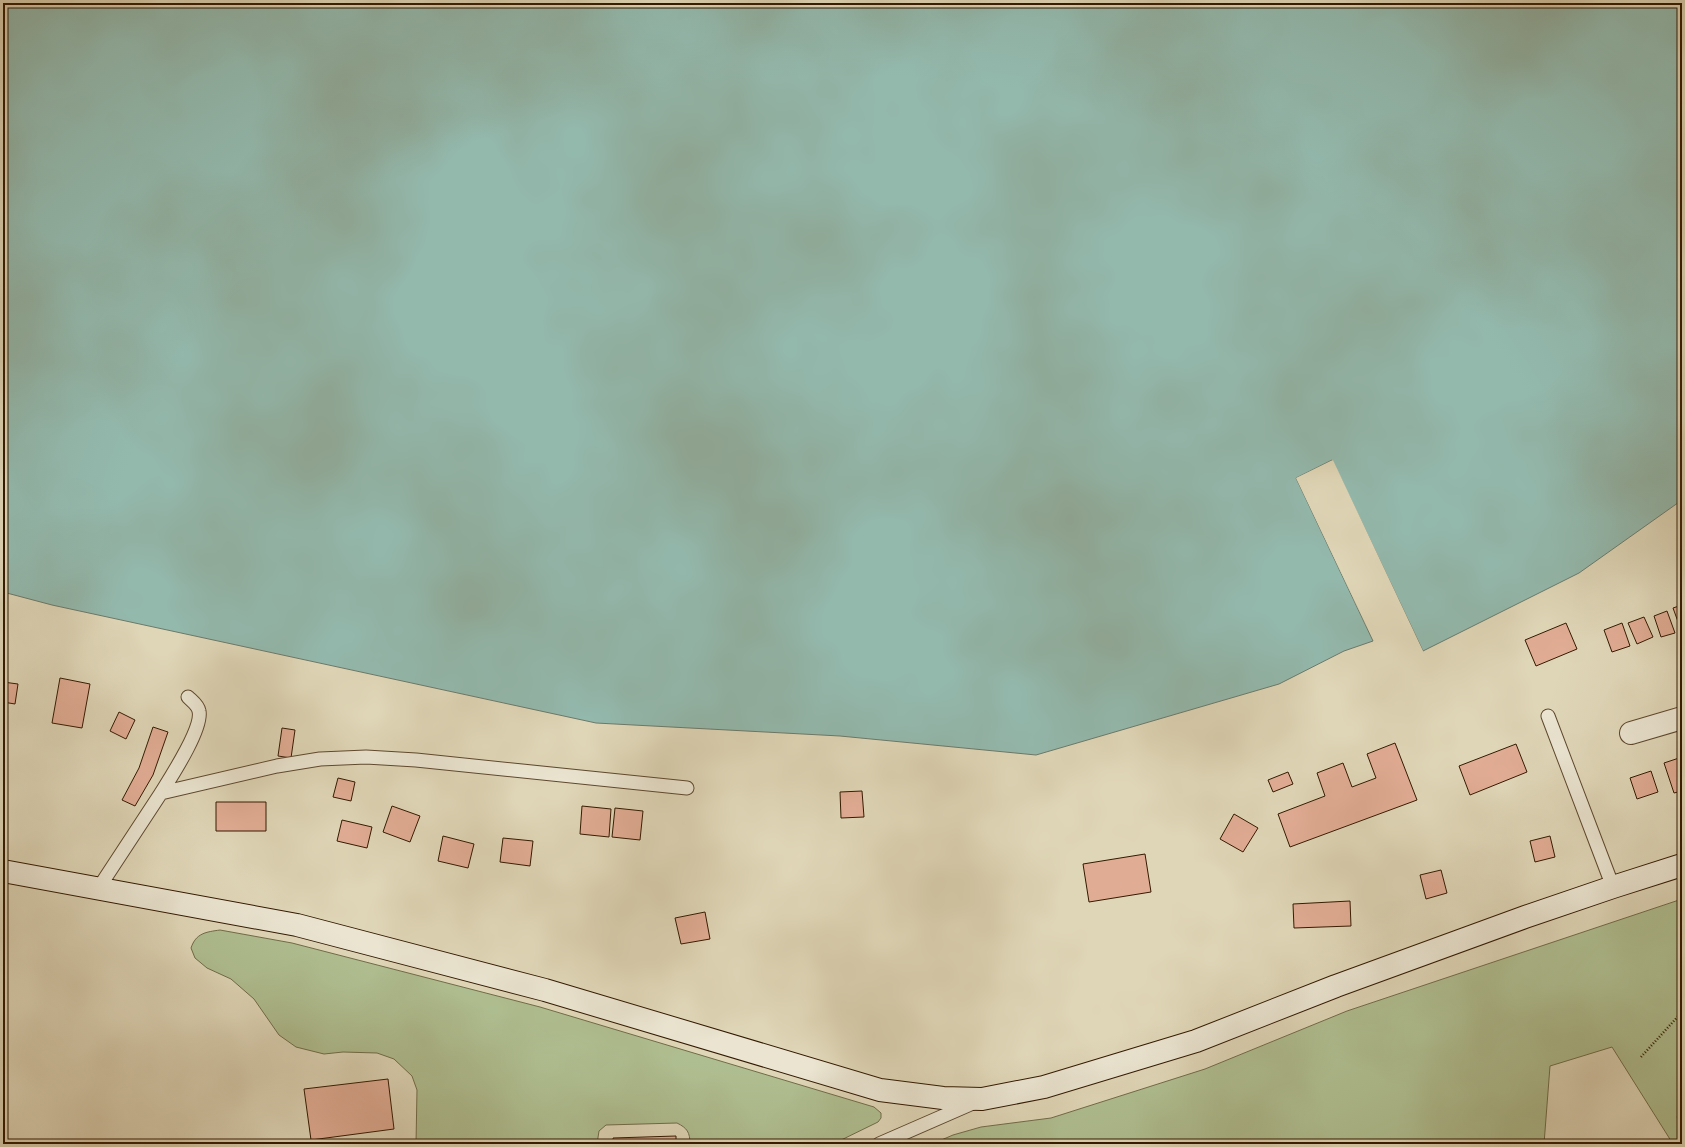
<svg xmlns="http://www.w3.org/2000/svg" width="1685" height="1147" font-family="Vollkorn,serif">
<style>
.green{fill:#afbe90;stroke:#716c48}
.water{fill:#93b9ad;stroke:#6d7968}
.pier{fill:#dfd6b7}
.building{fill:#e1ac94;stroke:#331900}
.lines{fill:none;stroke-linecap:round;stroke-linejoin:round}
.lane-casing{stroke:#5e482e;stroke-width:15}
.street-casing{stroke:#5e482e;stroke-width:24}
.secondary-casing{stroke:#331900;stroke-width:24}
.path{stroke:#331900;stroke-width:2.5;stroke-dasharray:1 2;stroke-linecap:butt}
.lane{stroke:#eae4d0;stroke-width:13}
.street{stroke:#eae4d0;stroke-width:22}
.secondary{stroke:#eae4d0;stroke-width:22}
</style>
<rect width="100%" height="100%" fill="#dfd6b7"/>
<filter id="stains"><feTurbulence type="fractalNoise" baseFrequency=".005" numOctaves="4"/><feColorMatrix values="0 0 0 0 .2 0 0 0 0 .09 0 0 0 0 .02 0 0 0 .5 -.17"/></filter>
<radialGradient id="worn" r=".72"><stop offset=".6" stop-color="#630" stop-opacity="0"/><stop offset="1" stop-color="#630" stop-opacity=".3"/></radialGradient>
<path class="green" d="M1682 899V1109L1677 1117 1682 1126V1144H1673L1612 1047 1550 1066 1544 1144H932L953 1135 981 1127 1051 1118 1205 1069 1347 1011Z
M220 930 292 943 540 1007 874 1107 881 1113V1118L878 1122 833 1144H690C690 1132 687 1128 677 1123L606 1125 599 1131 597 1144H416L417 1090 412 1076 394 1059 377 1053 343 1052 324 1054 296 1047 279 1035 254 999 231 979 207 968 195 958 191 948C196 933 206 932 220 930Z"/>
<path class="water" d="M3 3H1682V500L1579 573 1423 651 1332 460 1296 478 1373 641 1344 651 1279 684 1036 755 840 736 596 723 52 605 3 592Z"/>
<path class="pier" d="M1333 460 1423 651 1421 652 1332 463 1298 479 1374 642 1296 478Z"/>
<path class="building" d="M1682 605V629L1681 630 1673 608Z
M1667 611 1675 633 1661 637 1654 616Z
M1644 617 1653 637 1637 644 1628 623Z
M1566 623 1577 649 1536 666 1525 640Z
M1622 623 1630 646 1612 652 1604 630Z
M60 678 90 684 82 728 52 723Z
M3 682 18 684 15 704 3 702Z
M119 712 135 720 126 739 110 731Z
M153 727 168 732 153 775 135 806 122 800 139 768Z
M282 728 295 730 291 758 278 756Z
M1395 743 1417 800 1290 847 1278 814 1325 796 1317 773 1343 763 1352 787 1376 778 1367 754Z
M1516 744 1527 772 1470 795 1459 766Z
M1682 757V791L1674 793 1664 763Z
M1651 771 1658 792 1637 799 1630 778Z
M1288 772 1293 784 1273 792 1268 780Z
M338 778 355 782 351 801 333 797Z
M862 791 864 817 841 818 840 792Z
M216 802H266V831H216Z
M392 806 420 816 410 842 383 832Z
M582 806 611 809 609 837 580 834Z
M615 808 643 811 640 840 612 837Z
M1234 814 1258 828 1243 852 1220 839Z
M342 820 372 827 367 848 337 841Z
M443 836 474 844 468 868 438 861Z
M1550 836 1555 857 1535 862 1530 841Z
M503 838 533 841 530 866 500 862Z
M1145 854 1151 892 1089 902 1083 864Z
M1441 870 1447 893 1426 899 1420 875Z
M1350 901 1351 926 1294 928 1293 904Z
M705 912 710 939 681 944 675 918Z
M388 1079 394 1129 311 1140 304 1089Z
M676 1136V1144H614L613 1138Z"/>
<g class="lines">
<g class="lane-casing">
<path id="lane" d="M1548 716 1613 887
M161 793C171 777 203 728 199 711 198 705 192 701 188 697
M98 889 161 793 277 766 320 759 366 757 416 760 687 788
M879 1144 973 1103"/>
</g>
<g class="street-casing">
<path id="street" d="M1631 733 1682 718"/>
</g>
<g class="secondary-casing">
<path id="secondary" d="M3 871 297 925 545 990 880 1090 943 1098 982 1099 1044 1087 1196 1041 1336 986 1525 917 1613 887 1682 865"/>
</g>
<path class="path" d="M1641 1057 1682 1012"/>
<use href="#lane" class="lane"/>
<use href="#street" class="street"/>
<use href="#secondary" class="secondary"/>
</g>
<rect width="1685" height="1147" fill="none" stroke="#dfd6b7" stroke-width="16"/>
<rect x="4" y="4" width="1677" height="1139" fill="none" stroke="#331900" stroke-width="2"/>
<rect x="8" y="8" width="1669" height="1131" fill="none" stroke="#331900"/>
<rect width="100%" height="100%" filter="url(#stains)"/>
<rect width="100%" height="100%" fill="url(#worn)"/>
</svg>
